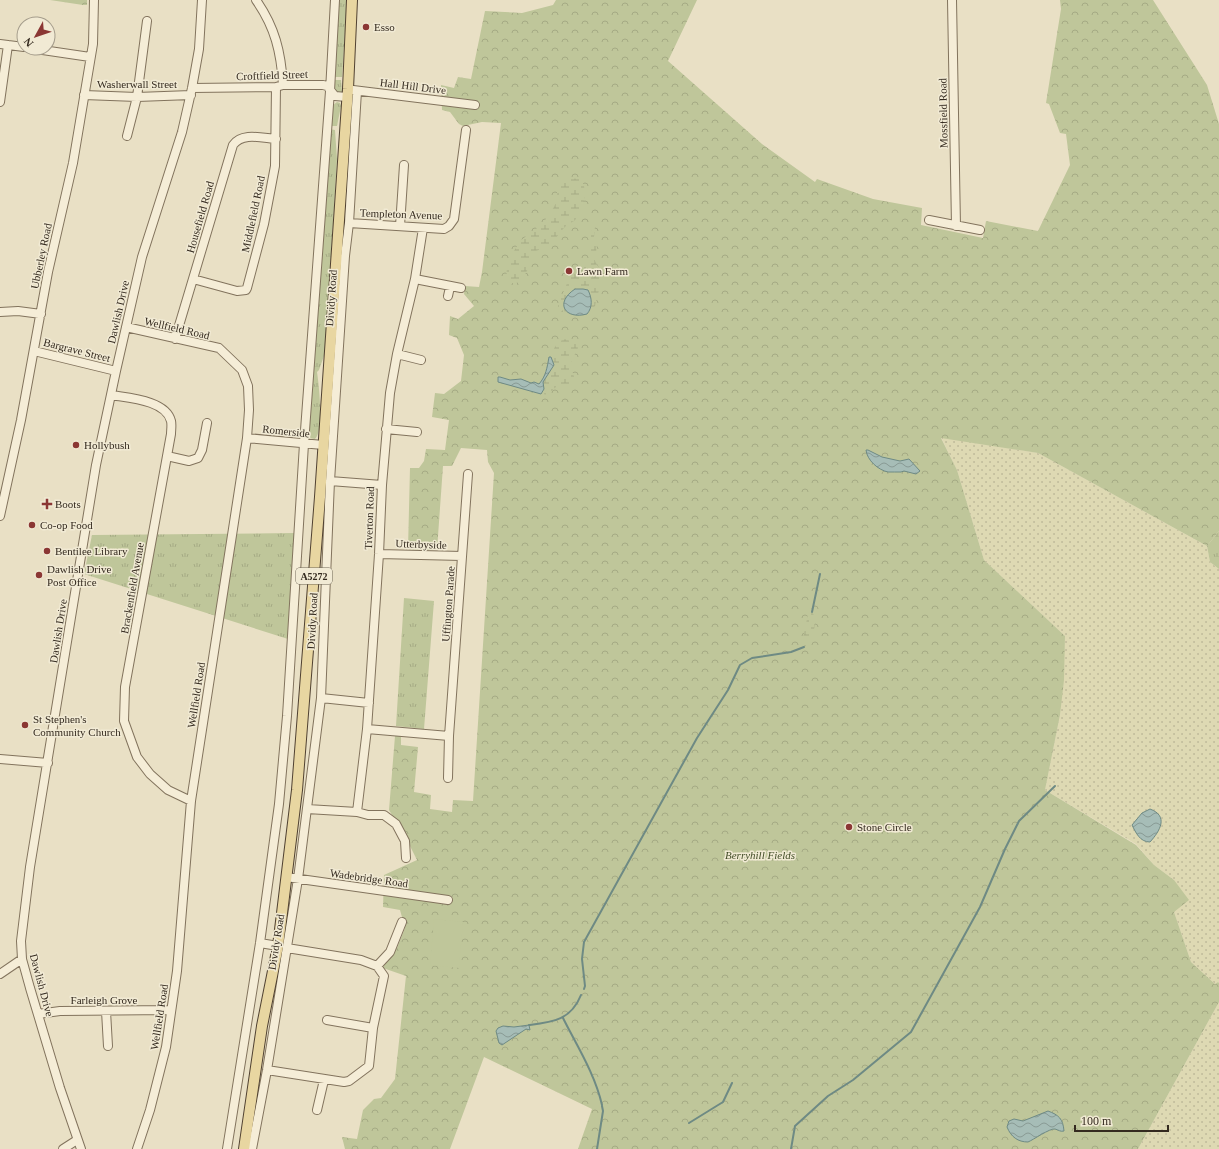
<svg xmlns="http://www.w3.org/2000/svg" width="1219" height="1149" font-family="Georgia,serif">
<style>
.farmland{fill:url(#farmland-dots)}
.grass{fill:url(#grass-tufts)}
.forest{fill:url(#forest-crowns)}
.wetland{fill:url(#wetland-marsh)}
.garden{fill:#bfc69a}
.water{fill:url(#water-waves);stroke:#6e8a84}
.lines{fill:none;stroke-linecap:round;stroke-linejoin:round}
.stream{stroke:#6e8a84;stroke-width:2}
.minor-casing{stroke:#82735d;stroke-width:10}
.major-casing{stroke:#504131;stroke-width:12}
.minor{stroke:#f5edd7;stroke-width:8}
.major{stroke:#e8d6a1;stroke-width:10}
.poi-dot{fill:#8b3734;stroke:#f1ead4;stroke-width:1.5}
.labels{text-anchor:middle;dominant-baseline:central;stroke-width:3;stroke-linejoin:round;paint-order:stroke}
.shield{fill:#f1ead4;stroke:#6d6455;stroke-width:1}
.shield-label{font-size:10px;font-weight:bold;fill:#342a1f}
.poi-label{font-size:11px;fill:#342a1f;stroke:#f1ead4;text-anchor:start}
.street-label{font-size:11px;fill:#342a1f;stroke:#f1ead4}
.park-label{font-size:11px;font-style:italic;fill:#434e28;stroke:#f1ead4}
</style>
<defs>
<pattern id="farmland-dots" width="8" height="8" patternUnits="userSpaceOnUse"><rect width="8" height="8" fill="#ded9b3"/><path d="M2 2h.1M6 6h.1" fill="none" stroke="#bfba9a" stroke-width="1.8" stroke-linecap="round"/></pattern>
<pattern id="grass-tufts" width="24" height="20" patternUnits="userSpaceOnUse"><rect width="24" height="20" fill="#bfc69a"/><path d="M3 7l-1-3M5 7V3M7 7l1-3M15 17l-1-3M17 17v-4M19 17l1-3" fill="none" stroke="#a5aa84"/></pattern>
<pattern id="forest-crowns" width="20" height="18" patternUnits="userSpaceOnUse"><rect width="20" height="18" fill="#bfc69a"/><path d="M2 6a3 3 0 1 1 6 0M12 15a3 3 0 1 1 6 0" fill="none" stroke="#a5aa84"/></pattern>
<pattern id="wetland-marsh" width="20" height="14" patternUnits="userSpaceOnUse"><rect width="20" height="14" fill="#bfc69a"/><path d="M1 5h8M5 5V1M11 12h8M15 12V8" fill="none" stroke="#a5aa84"/></pattern>
<pattern id="water-waves" width="16" height="10" patternUnits="userSpaceOnUse"><rect width="16" height="10" fill="#a6bdb7"/><path d="M0 5q4-4 8 0t8 0" fill="none" stroke="#889a94"/></pattern>
</defs>
<rect width="100%" height="100%" fill="#e9e0c5"/>
<path class="farmland" d="M941 437 1038 453 1207 546 1210 562 1219 569V983L1218 982 1215 984 1191 962 1174 912V880L1154 865 1136 844 1045 790 1060 715 1065 636 984 560 957 470Z
M1219 1002V1149H1138Z"/>
<path class="grass" d="M338 0H347L342 77H334Z
M334 80H341L342 92H337L333 89Z
M337 102 340 103 341 106 337 126H330C331 117 329 107 337 102Z
M329 129 335 130 337 159 325 353 319 370 317 372C319 385 324 430 315 439L309 438Z
M1219 531V569L1210 562 1207 546Z
M296 533 288 639 84 574 92 535Z
M404 598 434 601 424 729 396 726Z"/>
<path class="forest" d="M50 0H87V5H83Z
M556 0H697L668 61 762 144 815 182 817 179 873 199 922 208 921 225 983 238 986 221 1038 231 1070 165 1066 134 1060 133 1049 104 1046 103 1061 9 1060 0H1153L1207 85 1219 124V531L1207 546 1038 453 941 438 957 470 984 560 1065 636 1064 680 1060 715 1045 790 1136 845 1154 865 1174 880 1189 900 1174 912 1191 962 1215 984 1218 982 1219 983V1002L1138 1149H578L592 1109 484 1057 450 1149H345L342 1137 357 1139 363 1110 374 1099 381 1098 395 1079 406 976 383 968 385 960 397 948 405 928 400 910 383 907 384 875 417 860 405 836 389 810 395 736H401V745L418 747 414 792 431 795 430 809 452 812 453 800 473 801 494 473 488 462 487 450 461 448 452 466H443L437 550 408 549 410 468H419L424 461 426 449 445 450 449 420 432 417 435 393 444 394 461 381 464 355 457 338 449 335 450 316 458 319 474 306 464 294 465 286 479 287 482 272 501 123 482 122 463 126 459 124 450 112 442 110 441 85 454 88 458 77 471 79 485 11 522 13 553 5Z"/>
<path class="wetland" d="M569 178 579 179C581 180 582 182 583 183 587 192 583 213 576 219 574 222 569 223 566 226 553 239 556 244 536 251 529 263 528 277 515 284L506 281 507 267 511 256 520 241 537 228 549 216 557 201V189L562 182Z
M593 225 595 226 594 237 597 244 595 261 600 270 599 290 595 306 587 314 591 309 566 311 572 314 558 309V305L570 276 588 262 591 257C592 246 588 236 593 225Z
M565 339 576 343 578 348 570 364 575 380 573 385C562 385 554 384 550 395L541 394 543 392V382L554 365 551 357H549L558 342Z
M812 612C819 622 812 636 808 645L804 647 802 643 808 614Z"/>
<path class="garden" d="M434 919 463 922 459 968 430 965Z"/>
<path class="water" d="M575 289H583L588 290C592 298 593 307 587 314 565 320 554 303 575 289Z
M549 357H551L554 365 543 382 544 389 541 394 498 382V377H500L510 380 521 379 531 383 534 382 539 384C546 376 547 368 549 357Z
M866 450H868L882 457 900 461 909 459 920 471 916 474 904 471 901 472C897 472 892 472 888 472 878 470 867 460 866 450Z
M1150 809C1169 816 1160 831 1150 842 1140 842 1136 833 1132 825L1142 813Z
M529 1025 530 1030 526 1029 502 1045 499 1043 496 1031 498 1028 503 1026 514 1027Z
M1048 1111C1059 1115 1063 1119 1064 1131 1060 1132 1059 1130 1055 1129 1050 1128 1033 1140 1028 1142 1018 1142 1011 1137 1007 1127L1009 1121 1014 1119 1023 1121Z"/>
<g class="lines">
<path class="stream" d="M812 612 820 574
M584 989 585 986 582 959 584 942 697 738 728 690 740 665 752 658 791 652 804 647
M563 1018C577 1046 595 1074 602 1105
M529 1025C553 1022 571 1020 581 995
M689 1123 723 1102 732 1083
M597 1149 603 1111 602 1106
M791 1149 795 1126 828 1096 853 1080 911 1032 980 907 1005 849 1019 821 1055 786"/>
<g class="minor-casing">
<path id="minor" d="M256 0C275 27 281 52 283 85
M952 0 956 226
M0 44 24 47
M29 48 90 57
M192 88 276 87 283 85H323L327 86 335 96 347 97
M353 90 475 105
M84 95 137 97 191 95
M0 102 8 45
M127 136 137 97 147 21
M929 220 980 230
M349 223 444 229 449 226 454 219 466 130
M400 226 404 165
M193 279 237 291 246 290 247 288 264 224 275 166 276 87
M415 279 461 288
M448 296 450 287
M0 312 18 311 41 314
M126 327 219 348 242 370 248 386 249 410 247 438 191 801 177 971 166 1047 150 1110 137 1149
M175 339 233 145C242 132 262 138 276 139
M34 351 116 371
M397 354 421 360
M111 395C128 398 166 400 171 421 172 425 171 430 171 434L125 687 124 721 137 757 150 774 168 790 191 801
M386 429 417 432
M247 438 323 445
M167 456 189 461 198 458 202 450 207 423
M330 481 382 485
M0 516 21 420 48 272 73 163 93 44 94 0
M379 554 462 556
M321 698 369 703
M367 729 449 736
M0 759 48 763
M448 778 449 736 468 474
M307 809 357 812 368 815H384L396 824 405 841 406 858
M357 812 367 729 379 554 382 485 390 393 397 354 415 279 423 228
M286 877 448 900
M260 943 278 946
M377 966 390 952 402 922
M0 974 22 959
M106 1011 108 1046
M38 1014 60 1011 171 1010
M327 1020 373 1028
M267 1070 344 1082 349 1081 369 1066 373 1028 384 976 377 966 361 960 287 948
M317 1110 324 1080
M63 1149 77 1140
M81 1149 60 1088 30 988 22 959 21 941 30 867 96 465 116 371 142 257 182 132 192 88 199 49 202 0
M227 1149 260 943 279 804 287 716 304 444 330 91 335 0
M252 1149 267 1070 298 879 321 698 330 481 345 256 349 223 357 91"/>
</g>
<g class="major-casing">
<path id="major" d="M244 1149 262 1026 278 946 297 790 320 497 348 89 352 0"/>
</g>
<use href="#minor" class="minor"/>
<use href="#major" class="major"/>
</g>
<g class="poi-dot">
<circle cx="366" cy="27" r="4"/>
<circle cx="569" cy="271" r="4"/>
<circle cx="76" cy="445" r="4"/>
<path d="M45 498h4v4h4v4h-4v4h-4v-4h-4v-4h4z"/>
<circle cx="32" cy="525" r="4"/>
<circle cx="47" cy="551" r="4"/>
<circle cx="39" cy="575" r="4"/>
<circle cx="25" cy="725" r="4"/>
<circle cx="849" cy="827" r="4"/>
</g>
<g class="labels">
<rect class="shield" x="296" y="568" width="36" height="16" rx="3"/>
<g class="shield-label">
<text x="314" y="576">A5272</text>
</g>
<g class="poi-label">
<text x="374" y="27">Esso</text>
<text x="577" y="271">Lawn Farm</text>
<text x="84" y="445">Hollybush</text>
<text x="55" y="504">Boots</text>
<text x="40" y="525">Co-op Food</text>
<text x="55" y="551">Bentilee Library</text>
<text x="47" y="569">Dawlish Drive<tspan x="47" dy="13">Post Office</tspan></text>
<text x="33" y="719">St Stephen's<tspan x="33" dy="13">Community Church</tspan></text>
<text x="857" y="827">Stone Circle</text>
</g>
<g class="street-label">
<text transform="translate(272 75) rotate(-2)">Croftfield Street</text>
<text x="137" y="84">Washerwall Street</text>
<text transform="translate(413 86) rotate(7)">Hall Hill Drive</text>
<text transform="translate(943 113) rotate(-91)">Mossfield Road</text>
<text transform="translate(253 214) rotate(-78)">Middlefield Road</text>
<text transform="translate(401 214) rotate(2)">Templeton Avenue</text>
<text transform="translate(200 217) rotate(-74)">Housefield Road</text>
<text transform="translate(41 256) rotate(-78)">Ubberley Road</text>
<text transform="translate(331 298) rotate(-86)">Dividy Road</text>
<text transform="translate(118 312) rotate(-77)">Dawlish Drive</text>
<text transform="translate(177 328) rotate(13)">Wellfield Road</text>
<text transform="translate(77 350) rotate(14)">Bargrave Street</text>
<text transform="translate(286 431) rotate(6)">Romerside</text>
<text transform="translate(369 518) rotate(-88)">Tiverton Road</text>
<text transform="translate(421 544) rotate(2)">Utterbyside</text>
<text transform="translate(132 588) rotate(-80)">Brackenfield Avenue</text>
<text transform="translate(448 604) rotate(-86)">Uffington Parade</text>
<text transform="translate(312 621) rotate(-87)">Dividy Road</text>
<text transform="translate(58 631) rotate(-81)">Dawlish Drive</text>
<text transform="translate(196 695) rotate(-81)">Wellfield Road</text>
<text transform="translate(369 878) rotate(8)">Wadebridge Road</text>
<text transform="translate(276 942) rotate(-81)">Dividy Road</text>
<text transform="translate(42 985) rotate(75)">Dawlish Drive</text>
<text x="104" y="1000">Farleigh Grove</text>
<text transform="translate(159 1017) rotate(-81)">Wellfield Road</text>
</g>
<g class="park-label">
<text x="760" y="855">Berryhill Fields</text>
</g>
</g>
<g transform="translate(36 36) rotate(230)"><circle r="19" fill="#f1ead4" stroke="#a59d8c"/>
<path d="M0-3L7 15L0 10L-7 15Z" fill="#8b3734"/>
<text y="-6" font-size="11" font-weight="bold" text-anchor="middle" fill="#342a1f">N</text>
</g>
<path d="M1075 1125v6h93v-6" fill="none" stroke="#342a1f" stroke-width="2"/>
<text x="1081" y="1125" font-size="12" fill="#342a1f" stroke="#f1ead4" stroke-width="3" paint-order="stroke">100 m</text>
</svg>
